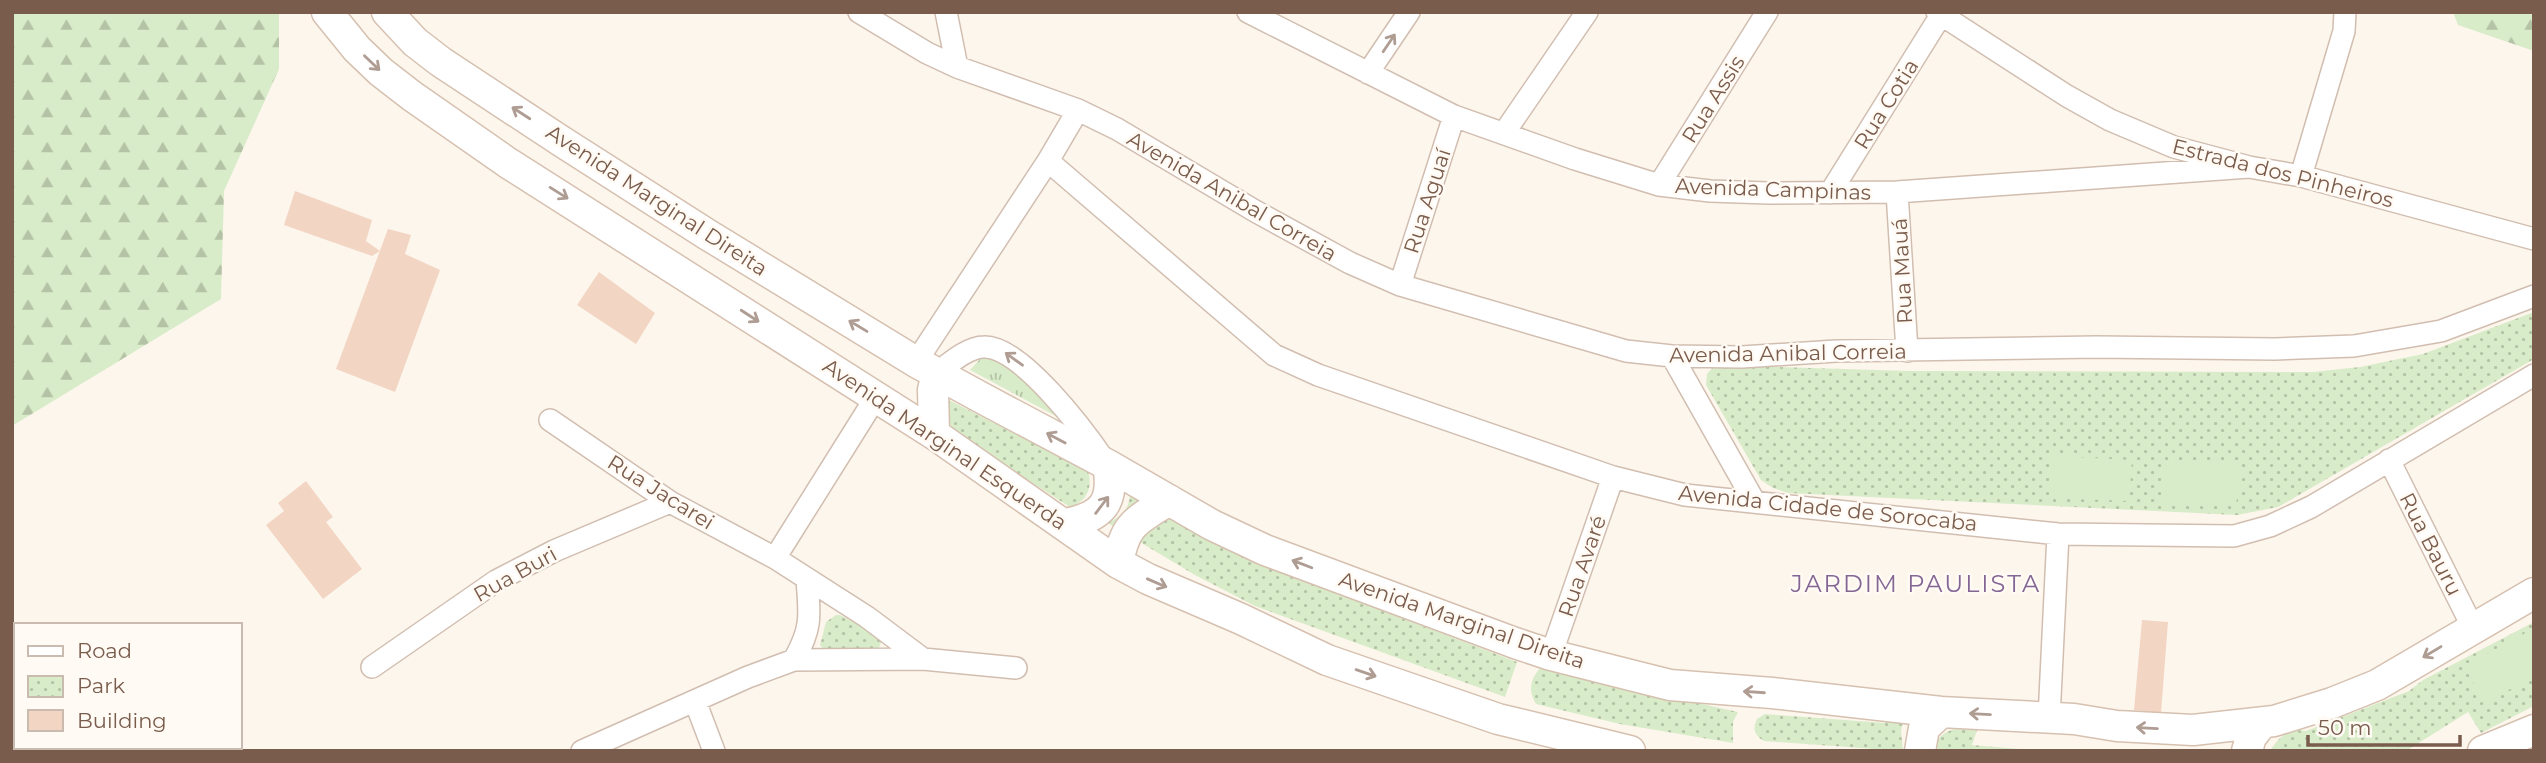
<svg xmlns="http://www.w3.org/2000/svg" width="2546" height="763" font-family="Montserrat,sans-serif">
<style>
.grass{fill:url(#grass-tufts)}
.forest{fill:url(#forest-firs)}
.park{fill:url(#park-dots)}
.pitch{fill:#d8ecc9}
.building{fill:#f3d5c3}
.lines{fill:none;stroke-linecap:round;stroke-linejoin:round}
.minor-casing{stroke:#d1beb0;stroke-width:24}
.secondary-casing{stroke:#d6c0b0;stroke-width:33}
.minor{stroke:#fff;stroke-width:21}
.secondary{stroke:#fff;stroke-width:30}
.oneway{stroke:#af9d94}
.labels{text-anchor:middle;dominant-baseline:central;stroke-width:5;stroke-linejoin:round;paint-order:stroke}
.street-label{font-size:21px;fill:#7a5c4d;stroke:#fffaf3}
.quarter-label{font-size:24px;letter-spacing:2px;fill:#846695;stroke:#fffaf3}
</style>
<defs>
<pattern id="grass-tufts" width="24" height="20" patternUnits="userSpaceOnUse" patternTransform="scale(1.75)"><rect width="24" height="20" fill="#d8ecc9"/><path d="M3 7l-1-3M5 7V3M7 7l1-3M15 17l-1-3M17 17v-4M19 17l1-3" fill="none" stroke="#b4c2a5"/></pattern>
<pattern id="forest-firs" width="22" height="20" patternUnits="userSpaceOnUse" patternTransform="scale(1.75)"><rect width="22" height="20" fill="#d8ecc9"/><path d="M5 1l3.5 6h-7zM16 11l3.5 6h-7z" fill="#b4c2a5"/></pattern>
<pattern id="park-dots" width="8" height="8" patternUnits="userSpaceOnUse" patternTransform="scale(1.75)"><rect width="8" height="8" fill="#d8ecc9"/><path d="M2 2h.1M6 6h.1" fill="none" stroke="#b4c2a5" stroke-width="1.8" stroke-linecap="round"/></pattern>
</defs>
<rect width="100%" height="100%" fill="#fdf6ec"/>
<path class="grass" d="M995 355 1029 381 1065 421 970 370 980 359Z"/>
<path class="forest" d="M12 12H279V69L224 191 221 299 12 426Z
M2453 12H2534V51L2458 25Z"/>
<path class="park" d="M2534 312V359L2278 507 2237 515 1788 493 1773 488 1761 480 1706 385 1707 374 1715 365 1909 371 2313 372 2360 367 2423 354Z
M945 398 1088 471C1093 488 1087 501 1070 507L957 435 950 424Z
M1129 488 1265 566 1517 662 1505 697 1255 606 1195 575 1108 523C1124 515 1132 506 1129 488Z
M836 615H840L876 634 882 640 878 650 825 651 820 645 826 622Z
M2534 622V706L2481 733 2468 712 2406 751H2270C2278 738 2289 727 2306 731L2409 691 2423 680Z
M1540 668 1738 712 1733 722V743L1620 724 1536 704C1528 691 1530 680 1540 668Z
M1765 714 1885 723 1891 716 1905 717 1901 730 1903 751 1764 741C1755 736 1752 729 1757 719Z
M1954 729 1977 730 1972 745 2043 751H1936C1935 738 1943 733 1954 729Z"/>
<path class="pitch" d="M2053 456 2132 460 2129 501 2051 498Z
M2164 461 2241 462 2236 506 2164 504Z
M2527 632 2534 643V678L2483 702 2465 666Z"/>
<path class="building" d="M295 191 372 220 366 241 380 251 372 256 284 225Z
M388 229 411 235 405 254 440 270 395 392 336 369Z
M599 272 655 313 636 344 577 305Z
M306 481 333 517 326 522 362 569 323 599 266 525 284 511 278 503Z
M2142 620 2168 622 2161 713 2134 710Z"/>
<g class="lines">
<g class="minor-casing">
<path id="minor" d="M859 12 927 53 957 67 1078 110 1117 129 1255 211 1350 263 1400 285 1626 351 1672 356 1742 357 1836 351 2096 347 2275 349 2354 346 2441 331 2534 296
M946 12 957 67
M1248 12 1454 116 1575 159 1659 185 1710 191 1768 193 1897 192 2249 167
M1937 12 2067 96 2110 120 2174 147 2249 167 2301 176 2534 239
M1368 73 1409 12
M1504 133 1587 12
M1048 161 1274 355 1318 375 1613 477 1685 495 2058 534 2234 536 2270 526 2311 507 2534 375
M2301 176 2344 31 2345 12
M1659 185 1767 12
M1897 192 1907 351
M1830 193 1941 15
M1400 285 1454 116
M1672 356 1754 501
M916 362 1048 161 1078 110
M937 373C950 363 968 347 984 347 1020 345 1085 432 1104 460
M550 420 670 502 775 558 867 617 923 659
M2389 460 2473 628
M775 558 876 397
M1551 655 1613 477
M794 660C812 628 810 616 807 580
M372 667 496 581 554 551 670 502
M695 701 714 751
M2049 718 2058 534
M582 751 748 677 794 660 923 659 1016 668"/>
</g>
<g class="secondary-casing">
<path id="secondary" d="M327 12 357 49 381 72 412 96 508 163 934 434 1118 563 1148 579 1241 619 1327 660 1498 719 1630 751
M387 12 415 42 441 62 561 141 708 235 916 362 982 398 1108 465 1212 525 1265 550 1515 643 1551 655 1670 685 1772 693 1941 712 2074 719 2117 726 2193 730 2274 721 2332 703 2377 685 2534 593
M934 434 933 390 937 373
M1065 524C1102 517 1115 503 1108 465
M1118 563C1125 523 1136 521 1169 500
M1920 751 1924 728 1941 712
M2247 751 2251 737 2262 723
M2483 751 2534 730"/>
</g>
<use href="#minor" class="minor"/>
<use href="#secondary" class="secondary"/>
</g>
<defs><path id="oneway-shaft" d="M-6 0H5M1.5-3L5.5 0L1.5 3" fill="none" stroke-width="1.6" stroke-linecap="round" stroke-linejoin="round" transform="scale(1.75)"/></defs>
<g class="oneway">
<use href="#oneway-shaft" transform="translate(1389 43) rotate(-56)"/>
<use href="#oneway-shaft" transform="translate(372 63) rotate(44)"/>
<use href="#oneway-shaft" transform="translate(521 113) rotate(-147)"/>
<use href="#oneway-shaft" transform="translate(559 193) rotate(32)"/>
<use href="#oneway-shaft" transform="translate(750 316) rotate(33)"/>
<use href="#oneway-shaft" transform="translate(858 326) rotate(-149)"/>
<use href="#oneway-shaft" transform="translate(1014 359) rotate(-144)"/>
<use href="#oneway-shaft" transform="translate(1056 438) rotate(-152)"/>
<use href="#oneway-shaft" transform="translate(1102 505) rotate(-53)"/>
<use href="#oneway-shaft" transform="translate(1302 564) rotate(-159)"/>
<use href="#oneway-shaft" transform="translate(1157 583) rotate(23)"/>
<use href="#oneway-shaft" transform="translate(2432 652) rotate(149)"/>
<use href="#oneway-shaft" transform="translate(1366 673) rotate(19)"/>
<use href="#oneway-shaft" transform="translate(1754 692) rotate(-176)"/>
<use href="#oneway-shaft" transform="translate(1980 714) rotate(-177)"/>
<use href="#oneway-shaft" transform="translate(2147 728) rotate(-177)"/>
</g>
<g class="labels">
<g class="street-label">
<text transform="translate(1713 99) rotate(-58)">Rua Assis</text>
<text transform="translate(1886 104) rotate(-58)">Rua Cotia</text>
<text transform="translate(2283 173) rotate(14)">Estrada dos Pinheiros</text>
<text transform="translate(1773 189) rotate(2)">Avenida Campinas</text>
<text transform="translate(1232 196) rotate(30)">Avenida Anibal Correia</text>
<text transform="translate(657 200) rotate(33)">Avenida Marginal Direita</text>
<text transform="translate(1427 201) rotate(-72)">Rua Aguaí</text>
<text transform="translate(1902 271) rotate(-93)">Rua Mauá</text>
<text transform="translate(1788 353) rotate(-1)">Avenida Anibal Correia</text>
<text transform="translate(945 444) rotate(34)">Avenida Marginal Esquerda</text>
<text transform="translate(661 492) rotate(32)">Rua Jacarei</text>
<text transform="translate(1828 508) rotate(6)">Avenida Cidade de Sorocaba</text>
<text transform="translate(2431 544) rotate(63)">Rua Bauru</text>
<text transform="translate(1582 566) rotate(-71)">Rua Avaré</text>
<text transform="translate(515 574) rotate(-29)">Rua Buri</text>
<text transform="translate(1462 620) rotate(19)">Avenida Marginal Direita</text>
</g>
<g class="quarter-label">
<text x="1916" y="583">JARDIM PAULISTA</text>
</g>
</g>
<rect width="2546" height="763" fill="none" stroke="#7a5c4d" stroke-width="28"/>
<rect x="14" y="623" width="228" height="126" fill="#fffaf3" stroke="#cabbb1" stroke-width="2"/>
<rect x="28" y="646" width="35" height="10" fill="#ffffff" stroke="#cabbb1" stroke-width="2"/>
<text x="77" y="658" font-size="21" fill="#7a5c4d">Road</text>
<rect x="28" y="676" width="35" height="21" fill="url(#park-dots)" stroke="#cabbb1" stroke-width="2"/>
<text x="77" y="693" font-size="21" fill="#7a5c4d">Park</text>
<rect x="28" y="710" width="35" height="21" fill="#f3d5c3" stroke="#cabbb1" stroke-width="2"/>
<text x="77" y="728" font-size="21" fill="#7a5c4d">Building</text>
<path d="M2308 735v10h152v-10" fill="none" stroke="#7a5c4d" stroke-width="3.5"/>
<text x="2318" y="735" font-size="21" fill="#7a5c4d" stroke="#fffaf3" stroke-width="5" paint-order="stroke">50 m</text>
</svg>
